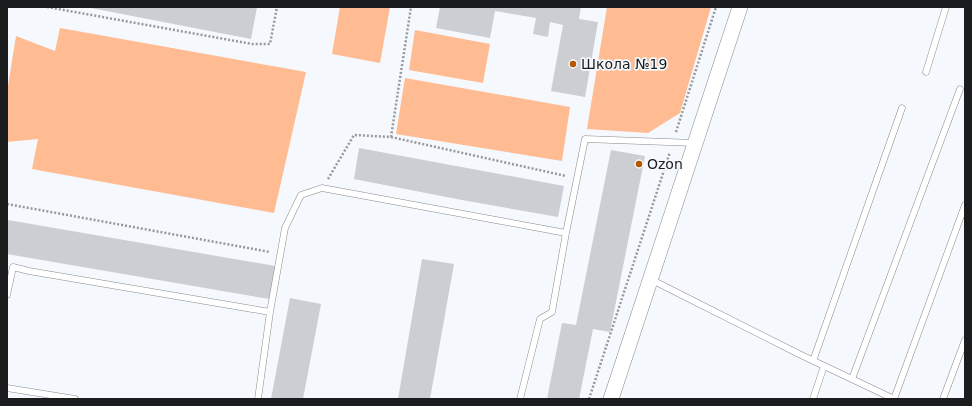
<svg xmlns="http://www.w3.org/2000/svg" width="972" height="406" font-family="'DejaVu Sans',sans-serif">
<style>
.green{fill:#ffbb91}
.building{fill:#cbced2}
.lines{fill:none;stroke-linecap:round;stroke-linejoin:round}
.service-casing{stroke:#878a8e;stroke-width:7}
.tertiary-casing{stroke:#878a8e;stroke-width:16}
.path{stroke:#96989b;stroke-width:2.5;stroke-dasharray:2 2;stroke-linecap:butt}
.service{stroke:#fff;stroke-width:6}
.tertiary{stroke:#fff;stroke-width:15}
.poi-dot{fill:#b55900;stroke:#f5f8fc;stroke-width:1.5}
.labels{text-anchor:middle;dominant-baseline:central;stroke-width:3.5;stroke-linejoin:round;paint-order:stroke}
.poi-label{font-size:14px;fill:#1b1c1e;stroke:#f5f8fc;text-anchor:start}
</style>
<rect width="100%" height="100%" fill="#f5f8fc"/>
<path class="green" d="M340 7H390L380 63 332 54Z
M607 7H711L680 113 648 133 587 129Z
M60 28 306 72 274 213 32 169 38 139 7 142V92L16 36 55 51Z
M415 30 490 44 483 83 409 70Z
M405 78 570 107 562 161 396 134Z"/>
<path class="building" d="M91 7H257L251 39 91 8Z
M440 7H581L579 19 598 22 585 97 551 91 563 25 550 22 548 37 533 34 536 18 495 11 490 38 436 28Z
M359 148 564 186 558 217 462 200 354 179Z
M611 150 645 156 610 332 593 329 579 399H547L562 323 576 325Z
M8 220 281 267 275 300 7 254V228Z
M422 259 454 264 430 399H398Z
M290 298 321 304 303 399H271Z"/>
<g class="lines">
<g class="service-casing">
<path id="service" d="M926 72 946 7
M650 279 799 354 894 399
M7 295 13 267 29 271 270 312 258 399
M270 312 285 228 301 195 322 188 566 233 585 139 695 143
M813 361 902 108
M852 379 960 89
M7 388 75 399
M520 399 540 319 552 312 566 233
M813 399 824 366
M894 399 965 205
M943 399 965 340"/>
</g>
<g class="tertiary-casing">
<path id="tertiary" d="M611 399 740 7"/>
</g>
<path class="path" d="M47 7 252 44H270L277 7
M676 132 716 7
M391 137 566 176
M328 179 354 135 391 137 411 7
M7 204 270 252
M589 399 670 152"/>
<use href="#service" class="service"/>
<use href="#tertiary" class="tertiary"/>
</g>
<g class="poi-dot">
<circle cx="573" cy="64" r="4"/>
<circle cx="639" cy="164" r="4"/>
</g>
<g class="labels">
<g class="poi-label">
<text x="581" y="64">Школа №19</text>
<text x="647" y="164">Ozon</text>
</g>
</g>
<rect width="972" height="406" fill="none" stroke="#1b1c1e" stroke-width="16"/>
</svg>
